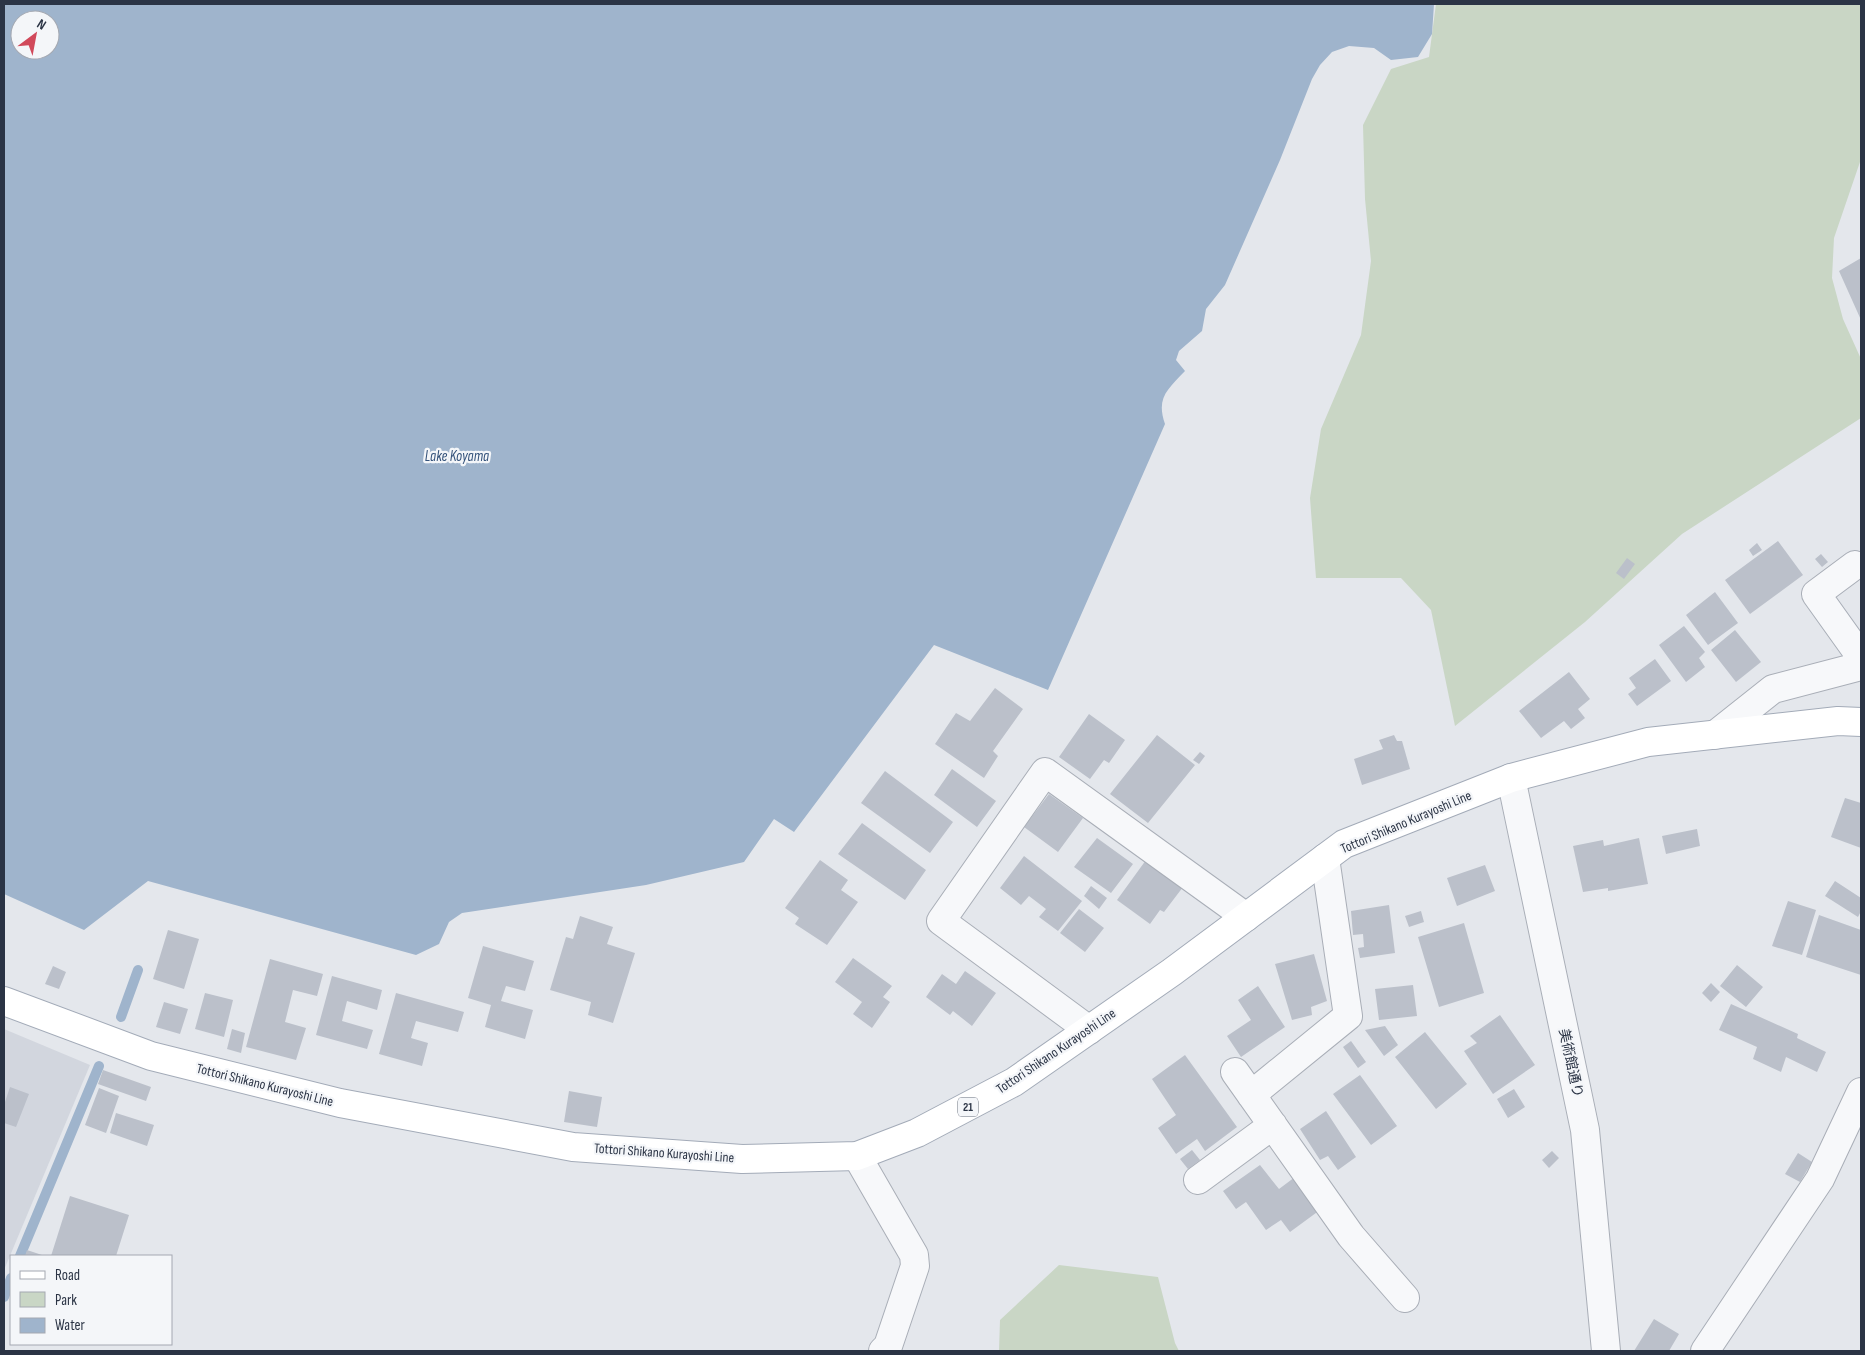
<svg xmlns="http://www.w3.org/2000/svg" width="1865" height="1355" font-family="'Sofia Sans Condensed','Noto Sans JP',sans-serif">
<style>
.built{fill:#d2d6de}
.green{fill:#c9d6c5}
.water{fill:#9fb4cc;fill-rule:evenodd}
.lines{fill:none;stroke-linecap:round;stroke-linejoin:round}
.stream{stroke:#9fb4cc;stroke-width:10}
.building{fill:#bbc0ca}
.minor-casing{stroke:#a9aeb7;stroke-width:30}
.major-casing{stroke:#a3abb8;stroke-width:30}
.minor{stroke:#f7f8fa;stroke-width:28}
.major{stroke:#fff;stroke-width:28}
.labels{text-anchor:middle;dominant-baseline:central;stroke-width:4.5;stroke-linejoin:round;paint-order:stroke}
.shield{fill:#f4f6f9;stroke:#676e7b;stroke-width:1}
.shield-label{font-size:12px;font-weight:bold;fill:#2b3445}
.street-label{font-size:14px;fill:#2b3445;stroke:#f4f6f9}
.water-label{font-size:15px;font-style:italic;fill:#34527a;stroke:#f4f6f9}
</style>
<rect width="100%" height="100%" fill="#e4e7ec"/>
<path class="built" d="M4 1029 90 1065 4 1270Z"/>
<path class="green" d="M1436 4H1861V159L1834 238 1832 278 1843 319 1861 359V418L1682 534 1585 622 1455 726 1431 610 1401 578H1316L1310 498 1321 429 1361 335 1371 261 1365 199 1363 125 1391 69 1429 57Z
M1059 1265 1158 1277 1175 1343 1179 1351H999L1000 1320Z"/>
<path class="water" d="M4 4H1434L1432 34 1418 57 1391 60 1374 48 1349 46 1332 52 1320 65 1312 79 1280 160 1225 285 1206 309 1202 331 1179 351 1176 360 1185 371C1167 390 1156 398 1165 424L1048 690 934 645 794 832 774 819 744 862 646 885 462 913 449 922 439 944 416 955 148 881 84 930 4 894ZM20 20H50V50H20Z"/>
<g class="lines">
<path class="stream" d="M121 1017 138 970
M20 1256 99 1066
M4 1297 11 1278"/>
</g>
<path class="building" d="M1861 258V320L1839 271Z
M1778 541 1803 575 1750 614 1725 580Z
M1757 543 1762 550 1753 556 1749 550Z
M1821 554 1828 562 1822 567 1815 559Z
M1627 558 1635 564 1624 579 1616 573Z
M1715 592 1738 623 1708 645 1686 615Z
M1684 626 1705 652 1699 658 1705 667 1686 682 1659 645Z
M1735 630 1761 662 1736 682 1711 650Z
M1655 659 1671 681 1637 706 1628 694 1636 688 1629 678Z
M1569 672 1590 699 1578 709 1585 718 1571 729 1564 721 1541 738 1519 711Z
M995 688 1023 709 993 751 998 756 984 778 935 744 956 713 970 721Z
M1089 714 1125 740 1109 763 1104 760 1090 779 1059 757Z
M1157 735 1195 765 1148 823 1110 794Z
M1394 735 1397 741H1402L1410 769 1362 785 1354 759 1383 749 1379 740Z
M1200 752 1205 756 1199 764 1193 760Z
M952 769 996 801 977 827 934 795Z
M885 771 953 822 930 853 861 803Z
M1049 794 1083 818 1058 852 1024 827Z
M1845 798 1861 803V848L1831 837Z
M862 823 926 870 905 900 838 854Z
M1697 829 1700 846 1666 854 1662 836Z
M1097 838 1133 864 1111 893 1074 867Z
M1639 838 1648 884 1608 891V888L1583 892 1573 846 1603 840 1604 846Z
M1024 856 1082 901 1058 931 1039 917 1046 909 1029 896 1021 905 1000 888Z
M820 860 848 880 841 890 858 902 827 945 795 924 799 918 785 908Z
M1146 860 1183 887 1164 912 1160 910 1150 924 1117 900Z
M1485 865 1495 891 1457 906 1447 878Z
M1835 881 1861 898V911L1858 917 1825 896Z
M1091 886 1107 898 1099 909 1084 896Z
M1788 901 1816 910 1802 955 1772 946Z
M1389 905 1395 953 1360 958 1358 948 1364 947 1363 934 1353 935 1351 911Z
M1079 909 1104 928 1085 952 1060 933Z
M1421 911 1424 922 1409 927 1405 916Z
M1819 915 1861 930V975L1806 957Z
M580 916 613 927 607 944 635 953 613 1023 588 1015 591 1002 550 990 566 937 573 939Z
M1464 923 1484 993 1439 1007 1418 937Z
M168 930 199 939 184 989 153 979Z
M483 946 534 961 525 991 506 986 501 1001 533 1010 525 1039 485 1027 491 1005 468 998Z
M1314 954 1327 1001 1311 1007 1312 1015 1292 1020 1275 964Z
M853 958 892 986 883 997 890 1002 872 1028 853 1014 862 1002 835 982Z
M270 959 323 974 317 996 293 990 285 1022 306 1028 296 1060 246 1047Z
M1737 965 1763 987 1746 1007 1720 986Z
M53 966 66 972 59 989 45 984Z
M965 971 996 993 972 1026 953 1011 950 1015 926 997 942 974 956 984Z
M332 976 382 990 377 1010 347 1001 342 1021 373 1030 367 1049 316 1035Z
M1711 983 1720 992 1711 1002 1702 993Z
M1413 985 1417 1016 1379 1020 1375 989Z
M1258 986 1285 1027 1241 1057 1227 1036 1251 1020 1238 1000Z
M205 993 233 1000 224 1037 195 1029Z
M396 993 464 1012 458 1032 416 1021 411 1038 428 1043 422 1066 379 1054Z
M164 1002 188 1009 180 1034 156 1027Z
M1731 1004 1798 1034 1797 1038 1826 1052 1817 1072 1786 1057 1781 1072 1753 1059 1757 1047 1719 1030Z
M1500 1015 1535 1065 1493 1094 1464 1051 1477 1043 1470 1036Z
M1385 1026 1398 1045 1384 1056 1365 1030Z
M232 1029 245 1033 241 1053 227 1049Z
M1425 1032 1467 1084 1436 1109 1395 1057Z
M1351 1041 1366 1062 1358 1068 1343 1047Z
M1185 1055 1237 1127 1205 1151 1197 1139 1176 1154 1158 1128 1176 1115 1152 1079Z
M103 1070 151 1087 146 1101 98 1084Z
M1360 1075 1397 1126 1371 1145 1333 1094Z
M10 1087 29 1094 16 1127 4 1123V1105Z
M99 1088 119 1096 106 1133 85 1125Z
M1514 1089 1525 1107 1508 1118 1497 1099Z
M569 1091 602 1097 597 1127 564 1122Z
M1326 1111 1356 1157 1338 1170 1328 1156 1320 1160 1300 1129Z
M116 1113 154 1125 147 1146 110 1133Z
M1192 1150 1200 1160 1188 1169 1180 1159Z
M1552 1151 1559 1158 1549 1168 1542 1160Z
M1798 1153 1812 1162 1800 1182 1785 1174Z
M1260 1165 1279 1189 1295 1177 1320 1210 1290 1232 1281 1220 1266 1230 1246 1202 1236 1209 1223 1191Z
M70 1196 129 1215 116 1256H51Z
M27 1250 45 1256H25Z
M1654 1319 1679 1334 1669 1351H1634Z"/>
<g class="lines">
<g class="minor-casing">
<path id="minor" d="M1855 565 1816 594 1861 657
M1715 735 1773 689 1861 666
M1511 778 1585 1130 1606 1351
M1089 1030 941 921 1045 772 1246 917
M1235 1072 1351 1236 1405 1298
M1251 1095 1348 1016 1325 858
M857 1156 914 1255 915 1266 888 1346 883 1351
M1198 1180 1273 1125
M1705 1351 1820 1179 1861 1092"/>
</g>
<g class="major-casing">
<path id="major" d="M4 1001 151 1056 340 1103 573 1147 742 1159 857 1156 917 1133 1014 1082 1172 972 1344 844 1511 778 1648 742 1838 721 1861 722"/>
</g>
<use href="#minor" class="minor"/>
<use href="#major" class="major"/>
</g>
<g class="labels">
<rect class="shield" x="958" y="1097.5" width="20" height="19" rx="4"/>
<g class="shield-label">
<text x="968" y="1107">21</text>
</g>
<g class="street-label">
<text transform="translate(1406 822) rotate(-23)">Tottori Shikano Kurayoshi Line</text>
<text transform="translate(1056 1051) rotate(-34)">Tottori Shikano Kurayoshi Line</text>
<text transform="translate(1571 1063) rotate(78)">美術館通り</text>
<text transform="translate(265 1085) rotate(14)">Tottori Shikano Kurayoshi Line</text>
<text transform="translate(664 1153) rotate(4)">Tottori Shikano Kurayoshi Line</text>
</g>
<g class="water-label">
<text x="457" y="456">Lake Koyama</text>
</g>
</g>
<rect width="1865" height="1355" fill="none" stroke="#2b3445" stroke-width="10"/>
<rect x="10" y="1255" width="162" height="90" fill="#f4f6f9" stroke="#a4a8b1"/>
<rect x="20" y="1271" width="25" height="8" fill="#ffffff" stroke="#a4a8b1"/>
<text x="55" y="1280" font-size="15" fill="#2b3445">Road</text>
<rect x="20" y="1292" width="25" height="15" fill="#c9d6c5" stroke="#a4a8b1"/>
<text x="55" y="1305" font-size="15" fill="#2b3445">Park</text>
<rect x="20" y="1318" width="25" height="15" fill="#9fb4cc" stroke="#a4a8b1"/>
<text x="55" y="1330" font-size="15" fill="#2b3445">Water</text>
<g transform="translate(35 35) rotate(32)"><circle r="24" fill="#f4f6f9" stroke="#a4a8b1"/>
<path d="M0-4L9 19L0 12L-9 19Z" fill="#d1495b"/>
<text y="-8" font-size="14" font-weight="bold" text-anchor="middle" fill="#2b3445">N</text>
</g>
</svg>
